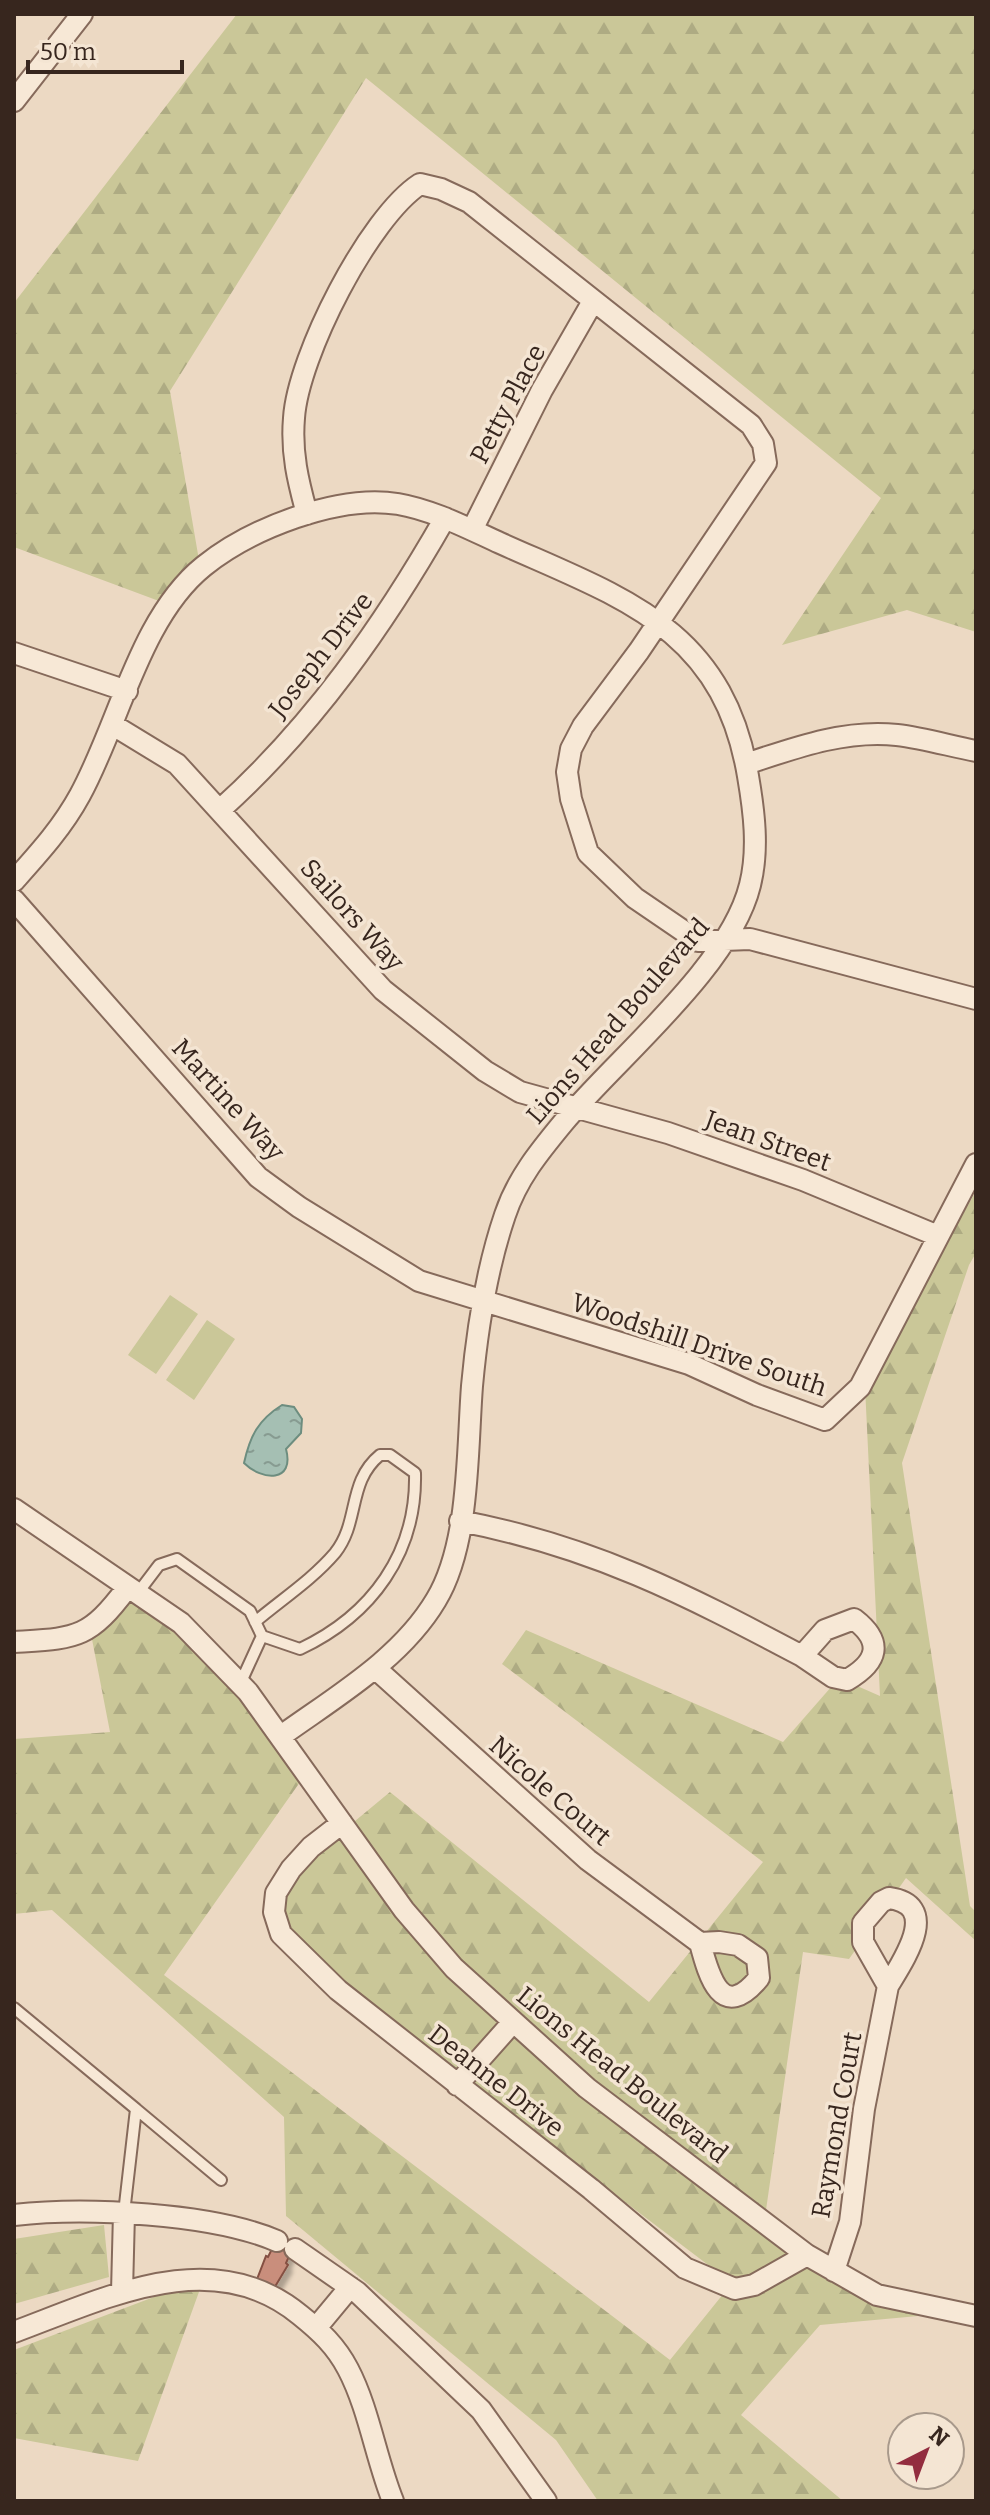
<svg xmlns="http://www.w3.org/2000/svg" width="990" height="2515" font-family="Bitter,serif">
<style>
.forest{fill:url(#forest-firs)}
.green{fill:#cac798}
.water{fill:url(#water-ripples);stroke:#6d8d7f;stroke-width:2}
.building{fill:#c98e7b;stroke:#845042;stroke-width:2;filter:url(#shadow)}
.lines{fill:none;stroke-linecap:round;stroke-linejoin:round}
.service-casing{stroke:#866a5b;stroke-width:14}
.minor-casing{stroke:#866a5b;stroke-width:24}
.service{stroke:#f7e8d6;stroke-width:10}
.minor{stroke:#f7e8d6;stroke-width:20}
.labels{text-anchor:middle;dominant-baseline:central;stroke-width:7;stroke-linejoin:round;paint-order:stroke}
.street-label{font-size:26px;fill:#37261e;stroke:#f4e5d3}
</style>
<defs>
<pattern id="forest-firs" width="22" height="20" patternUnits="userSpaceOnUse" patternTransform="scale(2)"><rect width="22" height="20" fill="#cac798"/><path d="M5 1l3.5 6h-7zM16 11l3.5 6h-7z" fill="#aeab83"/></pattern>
<pattern id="water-ripples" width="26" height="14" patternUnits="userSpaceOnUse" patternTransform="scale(2)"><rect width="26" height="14" fill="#a5bfb3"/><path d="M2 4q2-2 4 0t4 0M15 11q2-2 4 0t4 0" fill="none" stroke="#879b91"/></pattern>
<filter id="shadow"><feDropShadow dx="4" dy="7" stdDeviation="2" flood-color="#0004"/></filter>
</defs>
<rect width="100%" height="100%" fill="#ecd9c3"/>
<path class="forest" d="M237 14H976V632L907 610 782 645 881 498 366 78 170 391 200 566 167 604 14 547V303Z
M976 1191V1253L969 1265 902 1463 970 1906 976 1912V1941L906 1878 849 1959 803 1952 764 2224 918 2316 820 2325 741 2415 843 2501H598L556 2440 286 2216 284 2117 52 1910 14 1914V1739L110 1732 90 1629 130 1590 275 1730 305 1775 164 1975 670 2360 732 2283 293 1951 279 1884 390 1792 649 2002 763 1862 502 1664 526 1630 783 1742 839 1678 880 1696 865 1387Z
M104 2225 109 2277 14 2304V2239Z
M204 2278 138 2461 14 2438V2350Z"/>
<path class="green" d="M170 1295 198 1314 156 1374 128 1355Z
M207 1320 235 1339 194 1400 166 1380Z"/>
<path class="water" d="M282 1405 294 1407 302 1419 301 1433 286 1449C295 1483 262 1481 244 1463 250 1436 258 1420 282 1405Z"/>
<path class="building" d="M278 2237 294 2245 286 2263 288 2265 270 2295 254 2287 266 2256 268 2257Z"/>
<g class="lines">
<g class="service-casing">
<path id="service" d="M137 1594 159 1565 177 1559 250 1611 262 1636 240 1684
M255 1622C281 1600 313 1579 335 1553 360 1522 347 1482 380 1455H390L415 1473C417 1553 372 1615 300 1649L262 1636
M14 2008 136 2109 124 2213
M136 2109 221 2180"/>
</g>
<g class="minor-casing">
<path id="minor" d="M14 101 82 14
M307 514C298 481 291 453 294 418 298 356 369 217 420 184L441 189 469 202 751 425 763 444 766 463 639 651 583 726 571 749 567 772 571 799 588 853 635 898 698 941 750 939 976 999
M472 530 542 390 592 303
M14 653 127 691
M113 725 177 764 383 990 485 1071 520 1092 668 1133 803 1180 938 1236
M746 764C794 748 846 729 897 735 923 738 950 746 976 751
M221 809C313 726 384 625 445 518
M14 881C39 853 62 828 80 795 119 724 140 617 204 566 250 529 338 494 398 504 433 510 467 528 500 543 620 597 723 627 748 776 754 811 759 849 750 885 730 967 618 1057 563 1123 539 1152 517 1179 505 1215 487 1268 477 1331 472 1386 467 1451 470 1544 436 1600 401 1659 335 1697 281 1736
M14 900 258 1177 299 1207 419 1281 689 1364 757 1395 825 1420 860 1387 976 1164
M14 1509 181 1623 248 1692 404 1910 454 1968 587 2088 807 2255 877 2295 976 2316
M460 1521C592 1546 685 1594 802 1656
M854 1619C884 1642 878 1662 847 1680L833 1677 802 1656 825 1630Z
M14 1642C76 1638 88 1640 127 1588
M375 1668 588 1860 700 1943
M342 1823 311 1847 291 1869 276 1893 274 1912 281 1934 338 1990 591 2189 685 2268 735 2289 754 2285 807 2255
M889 1898C942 1905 903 1961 888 1986L863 1942V1923L881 1902Z
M719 1942 738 1945 757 1958 759 1978C722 2023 709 1977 700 1943Z
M457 2085 513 2022
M14 2215C85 2207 212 2213 277 2241
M295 2249 357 2292 481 2410 546 2501
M834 2271 850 2222 864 2109 888 1986
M122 2292 124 2213
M316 2328 350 2287
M14 2332C106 2298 213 2243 300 2315 320 2331 336 2346 348 2369 369 2409 376 2459 393 2501"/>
</g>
<use href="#service" class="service"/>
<use href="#minor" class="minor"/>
</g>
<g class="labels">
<g class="street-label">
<text transform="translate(508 404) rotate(-62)">Petty Place</text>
<text transform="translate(321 655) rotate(-52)">Joseph Drive</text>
<text transform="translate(352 915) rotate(48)">Sailors Way</text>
<text transform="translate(618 1021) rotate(-49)">Lions Head Boulevard</text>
<text transform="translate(228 1100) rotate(48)">Martine Way</text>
<text transform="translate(768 1141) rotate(20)">Jean Street</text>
<text transform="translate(699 1345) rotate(19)">Woodshill Drive South</text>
<text transform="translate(550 1791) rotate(41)">Nicole Court</text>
<text transform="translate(622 2075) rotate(39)">Lions Head Boulevard</text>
<text transform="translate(496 2081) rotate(38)">Deanne Drive</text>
<text transform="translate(837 2125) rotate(-80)">Raymond Court</text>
</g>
</g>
<rect width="990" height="2515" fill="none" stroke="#37261e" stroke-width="32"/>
<g transform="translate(926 2451) rotate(42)"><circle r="38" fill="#f4e5d3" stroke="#a8998b" stroke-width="2"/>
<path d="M0-6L14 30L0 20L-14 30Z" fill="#932d3f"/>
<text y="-12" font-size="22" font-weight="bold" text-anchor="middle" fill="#37261e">N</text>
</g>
<path d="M28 60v12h154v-12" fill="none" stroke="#37261e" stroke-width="4"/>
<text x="40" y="60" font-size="24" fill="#37261e" stroke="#f4e5d3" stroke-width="6" paint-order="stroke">50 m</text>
</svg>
